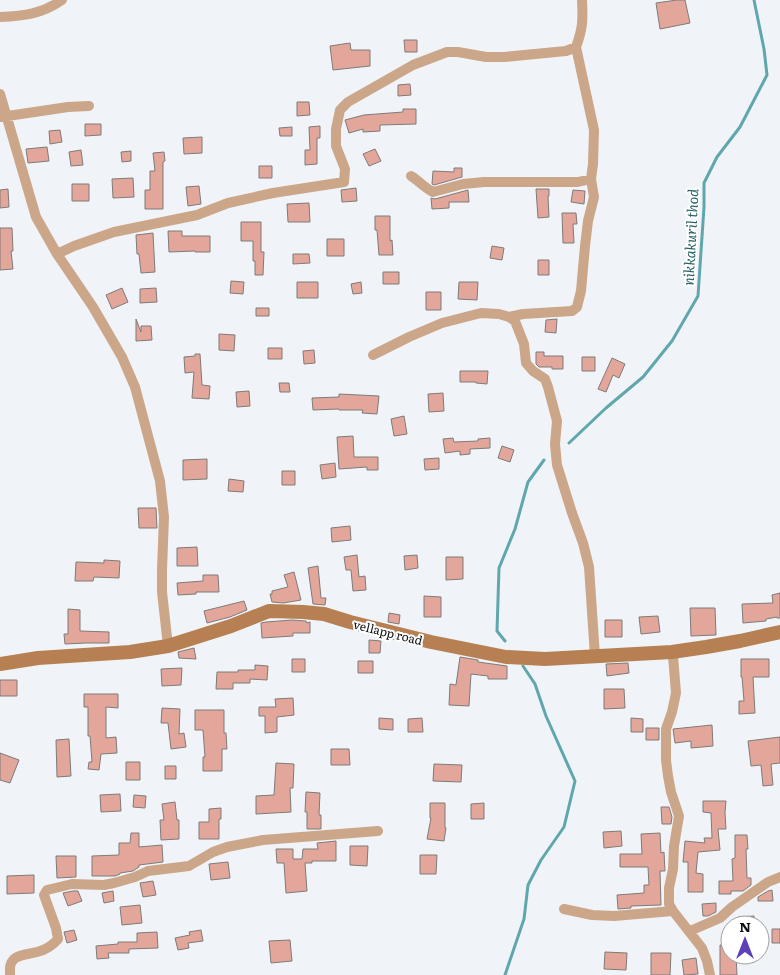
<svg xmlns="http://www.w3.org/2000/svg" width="780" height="975" font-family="Literata,serif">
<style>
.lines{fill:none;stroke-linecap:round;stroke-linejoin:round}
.stream{stroke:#60a7ad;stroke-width:3}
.building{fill:#e2a79a;stroke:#7f7a78}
.minor{stroke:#cca689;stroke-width:10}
.secondary{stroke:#b68053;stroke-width:14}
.labels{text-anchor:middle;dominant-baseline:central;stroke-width:4;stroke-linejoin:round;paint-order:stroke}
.street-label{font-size:12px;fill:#0e1011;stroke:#fff}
.water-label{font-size:14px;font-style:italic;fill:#266266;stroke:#fff}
</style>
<rect width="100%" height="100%" fill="#f0f4f8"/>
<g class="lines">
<path class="stream" d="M569 443 606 408 643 377 672 341 698 296 704 207V183L717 157 740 127 767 75 764 49 754 0
M505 641 497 631 499 568 515 529 528 482 544 460
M505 975 524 919 528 885 541 860 564 827 575 781 546 716 535 684 523 666"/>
</g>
<path class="building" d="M677 0H685L690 23 660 29 656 3Z
M404 40H417V52H405Z
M350 43 351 50H370V66L333 70 330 46Z
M410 84 411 95 398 96V85Z
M297 102H309L310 115 297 116Z
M403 109H416V124L380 125V131L363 132V129L349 133 345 120 364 115 403 112Z
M85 124H101V135L85 136Z
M320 126V138H317V164L305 165V150H310L309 127Z
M292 127V136H280L279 128Z
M60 130 62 142 50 144 49 131Z
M202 137V153L184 154 183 138Z
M47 147 49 161 28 163 26 149Z
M375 149 381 161 369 166 363 154Z
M81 150 83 165 71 166 69 152Z
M131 151V161L122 162 121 152Z
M164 152 165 161 163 162V209H145V190H150V171H155L153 153Z
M259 166H272V178H259Z
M454 168H462V177L434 185 432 184 433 171 454 172Z
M133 178 134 197 113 198 112 179Z
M72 184H89V201H72Z
M199 186 201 204 188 206 186 187Z
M356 188 357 201 342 202 341 190Z
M8 189 9 207 0 208V190Z
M536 189H549V196H548L549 217 538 218Z
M468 190 469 202H449V208L432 209 431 198 435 199Z
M573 190 585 191 584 204 571 202Z
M309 203 310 222H288L287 204Z
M562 213H576L577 224H573L574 243H563Z
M375 216H390V241L392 240 393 255H379L377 230H375Z
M241 222H261V252H264L263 275H255V261H253V241H241Z
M0 228H12L13 251H11L13 269 0 270Z
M168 231H182V236H210V252H195V251L169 252Z
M153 233 155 272 141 273 139 254H137L136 235Z
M327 239H344V256H327Z
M492 246 504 248 502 260 490 258Z
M293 254H309L310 263 293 264Z
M538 260H549V275H538Z
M383 272H399V284H383Z
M231 281 244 282 243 294 230 293Z
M297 282H318V298H297Z
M361 282 362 293 353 294 351 284Z
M459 282H478L477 300 458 299Z
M122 288 128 302 112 309 106 295Z
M156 288 157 302 140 303V289Z
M426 292H441V310H426Z
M256 308H269V316H256Z
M136 319 141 332V326H151L152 340 136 341Z
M557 319 556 333 545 332 546 320Z
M219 334 235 335 234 351 219 350Z
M268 348H282V359H268Z
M314 350 315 363 304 364 303 351Z
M536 352H544V356H563V369H552V367H539L536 364Z
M195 354H200L202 385 210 386 209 399 192 398 194 372 185 373 184 357 195 356Z
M582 357H595V371H582Z
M612 358 625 364 619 378 613 375 606 392 598 389Z
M460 371H488L487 384 476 383V382H460Z
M279 383H289L290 392H280Z
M249 391 250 406 237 407 236 392Z
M443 393 444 411 429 412 428 394Z
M339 394 379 396 377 414 362 413 363 410H339V409L313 410 312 398 339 397Z
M404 416 407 434 394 436 391 419Z
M353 436 354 457H378V470H367V467L339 469 337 437Z
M453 438 454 442 478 441V439L490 438V448L470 449V454L460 455V451L445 453 443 439Z
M502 446 514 450 510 462 498 458Z
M439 458V469L425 470 424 459Z
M207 459V479L183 480V460Z
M335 463 336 477 322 479 320 465Z
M282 471H295V485H282Z
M229 479 244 481 243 492 228 491Z
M138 508H156L157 528H139Z
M350 526 351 540 332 542 331 528Z
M197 547 198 566H177V548Z
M357 555 359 577 365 576 366 590 353 591 351 570H346L344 557Z
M417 555 418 568 405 570 404 556Z
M446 557H463V579L446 580Z
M104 560 120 561 119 578 94 577 93 581H75L76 562 104 563Z
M318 566 321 598H326L325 605 313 604 308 568Z
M294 572 301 600 283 603 272 602 270 594H272V591L288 587 284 575Z
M203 575H218L219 592H196V594L178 595 177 583 203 581Z
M780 593V618H777V617L766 619V621L743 623 742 604 773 603 772 595Z
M424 596 441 597V617H424Z
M244 601 247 610 230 617 207 623 204 611Z
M690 608H715L716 635 691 636Z
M68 609 80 610V631L109 632V643H86L65 644 64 634H68Z
M389 613 400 615 399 624 388 622Z
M658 616 660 632 641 634 639 617Z
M292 620 306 621 307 623 310 622V633H293V636L262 638 261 623 266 622Z
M605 620H622V637H605Z
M369 640 381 641 380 653H369Z
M194 648 196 659 179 658 178 652Z
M460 657 478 660V662L507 666V679H488V676L471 674 469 706 449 705 450 684 456 685Z
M292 659H305V672H292Z
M741 659H769V677H753L755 713 739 714V701H744L742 677H741Z
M358 661H373V673H358Z
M628 663 629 673 607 676 606 664Z
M255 665 268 666 267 680 250 679V683H233V689H216L217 672H238V670H255Z
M182 668 181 685 162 686 161 669Z
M0 680H17V696H0Z
M604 689H624L625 708 604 709Z
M84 694H118V708L106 707V738L116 737 117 753 101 754 99 770 88 769 89 762H92L90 736H88V707H84Z
M293 698 294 715 277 717V732L265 733V716H259V707H276L275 699Z
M162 708 180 709 179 734 184 733 186 747 171 749 168 723H161Z
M195 710H224V733H226L227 749H222V771H203V757H205L203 730H195Z
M379 718 393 719V730L379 729Z
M422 718 423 732H408V719Z
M631 718 643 719V732H631Z
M712 725 713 746 691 748V741L675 743 673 729Z
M646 728H659V740H646Z
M780 737V763L771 764 773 785 763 786 761 765 751 766 748 741Z
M69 739 71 776 57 777 56 740Z
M331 749H349L350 765H331Z
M0 753 19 760 10 783 0 780Z
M126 762H140V780H126Z
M276 763 294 764 293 788H290L291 812 256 814V796L274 795Z
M434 764 462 765 461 782 433 781Z
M165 766H176V779H165Z
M306 792 320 793 319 815H321V829H307V812H305Z
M120 794 121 811 101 812 100 795Z
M134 795 146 796 145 808 133 807Z
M703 801H726L725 813 726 829H718L720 850 698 852 696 873 703 874V892H688V862H683L685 841 705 843 704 838H712L711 813 703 812Z
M175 802 177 820H179V839L161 840 160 820H164L162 804Z
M430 803H445V828H446L444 841 427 839 431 818H430Z
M484 803V819H471V804Z
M661 807H669L672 817 671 824H662Z
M221 808V819H219V839H199V822H209V809Z
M621 831 622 846 604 848 603 832Z
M131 833H139V847L162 845 163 862 139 865V867L133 871 120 873V874L115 876H92V856L119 855V843H130Z
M660 833 661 853 664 852 665 871H660L661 905 631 906V908L618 909 617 895 644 893V885H649L648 867H620V854H642L641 834Z
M735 835H747L748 849H746L747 878H751V885L743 891H731V894H719V881H733L732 859 735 858Z
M336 841V861H312V863H305L307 891 286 893 284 863H277L276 849H293V859H302L303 849H318L317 843Z
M350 846H368L367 866 350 865Z
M420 855H437L436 874H420Z
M56 856H76V877L57 878Z
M228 862 230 878 211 880 209 864Z
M34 875V893L7 894V876Z
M153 881 156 895 143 897 140 883Z
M772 890 773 901H758V897L768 891Z
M73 891H78L82 901 68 906 63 893Z
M113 891 114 901 104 903 102 893Z
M716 903V912L708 916H703L702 904Z
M140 905 142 923 122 925 120 907Z
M754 916 755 925H739L738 917Z
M772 929H780V943H772Z
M74 930 77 940 67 943 64 932Z
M201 930 203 941 188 943 189 948 178 950 175 938 190 935 189 932Z
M157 932 158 948 129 949V953H108L109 958 97 959 96 946 118 944V942H137V933Z
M290 940 292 961 271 963 269 941Z
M720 945H730V955H736L737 975H720Z
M605 952 627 953 626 970 604 969Z
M651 953H671L670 975H651Z
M696 958 698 974 684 975 682 960Z"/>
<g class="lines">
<path class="minor" d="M0 17C24 16 42 14 62 0
M0 94 36 217 57 254 93 307 122 357 135 387 160 481 164 517 162 570V592L168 646
M1 117 68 107 89 106
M411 176C419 181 425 188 433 192L463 184 484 182H578L591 179 593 164 594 130 576 47
M57 254 74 246 114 232 197 215 228 203 273 193 344 182 345 169 336 146V129L340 110 348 102 413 65 447 52H458L486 57H504L566 51 576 47C583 28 583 20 582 0
M509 317 523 314 572 311 577 307 581 291 585 246 588 221 594 197 591 179
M373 355 409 337 442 323 481 313 499 314 509 317 515 321 524 344 526 363 533 371 545 379 548 387 557 421 555 444 557 465 572 513 583 543 589 567 595 656
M672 652 673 656 676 693 672 712 666 729V760L668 776 671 792 679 816 674 846 673 869 669 888V904L673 911 702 948 707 961 710 975
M564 909 592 915 614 916 673 911
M690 931 720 918 732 907 768 882 780 877
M10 975C10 969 9 964 14 959 20 954 30 954 37 952 45 950 53 945 58 939L56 928 44 895 47 890 72 884 104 885 114 883 135 877 148 871 189 866 213 852 227 847 263 840 378 831"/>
<path class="secondary" d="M0 664 38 658 130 652 168 646 231 626 269 611 303 612 324 614 350 622 431 642 506 657 545 659 672 652 706 647 740 641 780 632"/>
</g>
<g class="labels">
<g class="street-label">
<text transform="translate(388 632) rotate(14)">vellapp road</text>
</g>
<g class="water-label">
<text transform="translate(690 237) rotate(-87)">nikkakuril thod</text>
</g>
</g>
<g transform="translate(745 940)"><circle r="24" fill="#ffffff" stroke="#9f9fa0"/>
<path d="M0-4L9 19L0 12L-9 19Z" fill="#5b40b8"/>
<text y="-8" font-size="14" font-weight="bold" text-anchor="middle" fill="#0e1011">N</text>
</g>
</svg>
